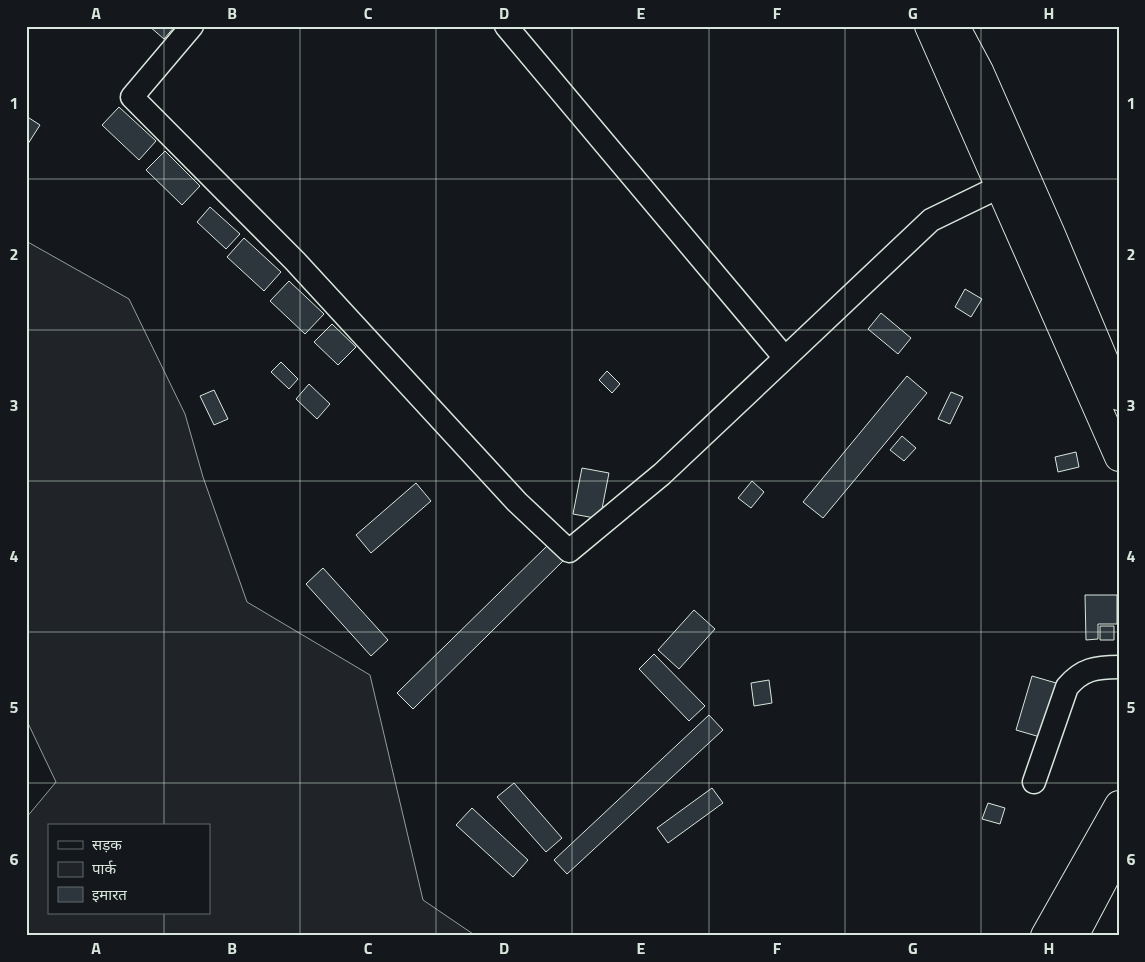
<svg xmlns="http://www.w3.org/2000/svg" width="1145" height="962" font-family="'Titillium Web','Noto Sans Devanagari',sans-serif">
<style>
.green{fill:#202428;stroke:#939e99;fill-rule:evenodd}
.building{fill:#2c363c;stroke:#d8e6dc}
.lines{fill:none;stroke-linecap:round;stroke-linejoin:round}
.minor-casing{stroke:#d8e6dc;stroke-width:25}
.major-casing{stroke:#d8e6dc;stroke-width:30}
.minor{stroke:#14181c;stroke-width:22}
.major{stroke:#14181c;stroke-width:28}
.grid{fill:none;stroke:#d8e6dc;stroke-width:1;stroke-opacity:0.55}
.neatline{fill:none;stroke:#d8e6dc;stroke-width:2}
.grid-label{font-size:16px;text-anchor:middle;font-weight:bold;fill:#d8e6dc}
</style>
<rect width="100%" height="100%" fill="#14181c"/>
<path class="green" d="M26 241 129 299 185 414 203 477 247 602 370 675 423 900 476 936H26V818L56 782 26 719ZM49 826H209V913H49Z"/>
<path class="building" d="M149 26H175L164 39Z
M119 107 156 141 139 160 102 125Z
M26 116 40 125 26 147Z
M165 151 200 186 182 205 146 170Z
M210 207 240 234 226 249 197 222Z
M244 238 281 272 264 291 227 257Z
M289 281 324 314 305 334 270 301Z
M965 289 982 299 971 317 955 307Z
M881 313 911 338 898 354 868 329Z
M332 324 356 347 338 365 314 342Z
M281 362 298 379 289 389 271 372Z
M607 371 620 384 612 393 599 380Z
M907 376 927 393 823 518 803 502Z
M309 384 330 404 317 419 296 399Z
M214 390 228 419 214 425 200 396Z
M951 392 963 397 950 424 938 419Z
M902 436 916 448 904 461 890 450Z
M1076 452 1079 467 1058 472 1055 457Z
M582 468 609 473 600 519 573 514Z
M752 481 764 492 751 508 738 498Z
M416 483 431 501 371 553 356 535Z
M549 544 564 560 413 709 397 693Z
M323 568 388 640 371 656 306 584Z
M1085 595H1117V624H1098V639L1086 640Z
M694 610 715 629 679 669 658 650Z
M1100 626H1114V640H1100Z
M654 654 705 706 689 721 639 669Z
M1032 676 1063 685 1047 739 1016 730Z
M769 680 772 703 754 706 751 683Z
M709 715 723 730 567 874 554 860Z
M514 783 562 838 546 852 497 797Z
M712 788 723 803 668 843 657 828Z
M988 803 1005 808 1000 824 982 819Z
M472 808 528 860 513 877 456 825Z"/>
<g class="lines">
<g class="minor-casing">
<path id="minor" d="M192 26 132 97 295 261 517 502 569 551 662 474 785 358
M506 26 785 358 931 220 1001 186
M1034 782 1067 687C1082 669 1096 667 1119 667"/>
</g>
<g class="major-casing">
<path id="major" d="M929 26 1119 457
M955 26 979 71 1050 232 1119 396
M1045 936 1119 805
M1074 936 1119 851"/>
</g>
<use href="#minor" class="minor"/>
<use href="#major" class="major"/>
</g>
<path class="grid" d="M164 26V826M300 26V936M436 26V936M572 26V936M709 26V936M845 26V936M981 26V936M26 179H1119M26 330H1119M26 481H1119M26 632H1119M26 783H1119M164 913V936"/>
<rect width="1145" height="962" fill="none" stroke="#14181c" stroke-width="55"/>
<rect x="48" y="824" width="162" height="90" fill="#14181c" stroke="#626a69"/>
<rect x="58" y="841" width="25" height="8" fill="#14181c" stroke="#626a69"/>
<text x="92" y="850" font-size="15" fill="#d8e6dc">सड़क</text>
<rect x="58" y="862" width="25" height="15" fill="#202428" stroke="#626a69"/>
<text x="92" y="874" font-size="15" fill="#d8e6dc">पार्क</text>
<rect x="58" y="887" width="25" height="15" fill="#2c363c" stroke="#626a69"/>
<text x="92" y="900" font-size="15" fill="#d8e6dc">इमारत</text>
<rect x="28" y="28" width="1090" height="906" class="neatline"/>
<g class="grid-label">
<text x="96" y="19">A</text>
<text x="232" y="19">B</text>
<text x="368" y="19">C</text>
<text x="504" y="19">D</text>
<text x="641" y="19">E</text>
<text x="777" y="19">F</text>
<text x="913" y="19">G</text>
<text x="1049" y="19">H</text>
<text x="14" y="109">1</text>
<text x="1131" y="109">1</text>
<text x="14" y="260">2</text>
<text x="1131" y="260">2</text>
<text x="14" y="411">3</text>
<text x="1131" y="411">3</text>
<text x="14" y="562">4</text>
<text x="1131" y="562">4</text>
<text x="14" y="713">5</text>
<text x="1131" y="713">5</text>
<text x="14" y="865">6</text>
<text x="1131" y="865">6</text>
<text x="96" y="954">A</text>
<text x="232" y="954">B</text>
<text x="368" y="954">C</text>
<text x="504" y="954">D</text>
<text x="641" y="954">E</text>
<text x="777" y="954">F</text>
<text x="913" y="954">G</text>
<text x="1049" y="954">H</text>
</g>
</svg>
